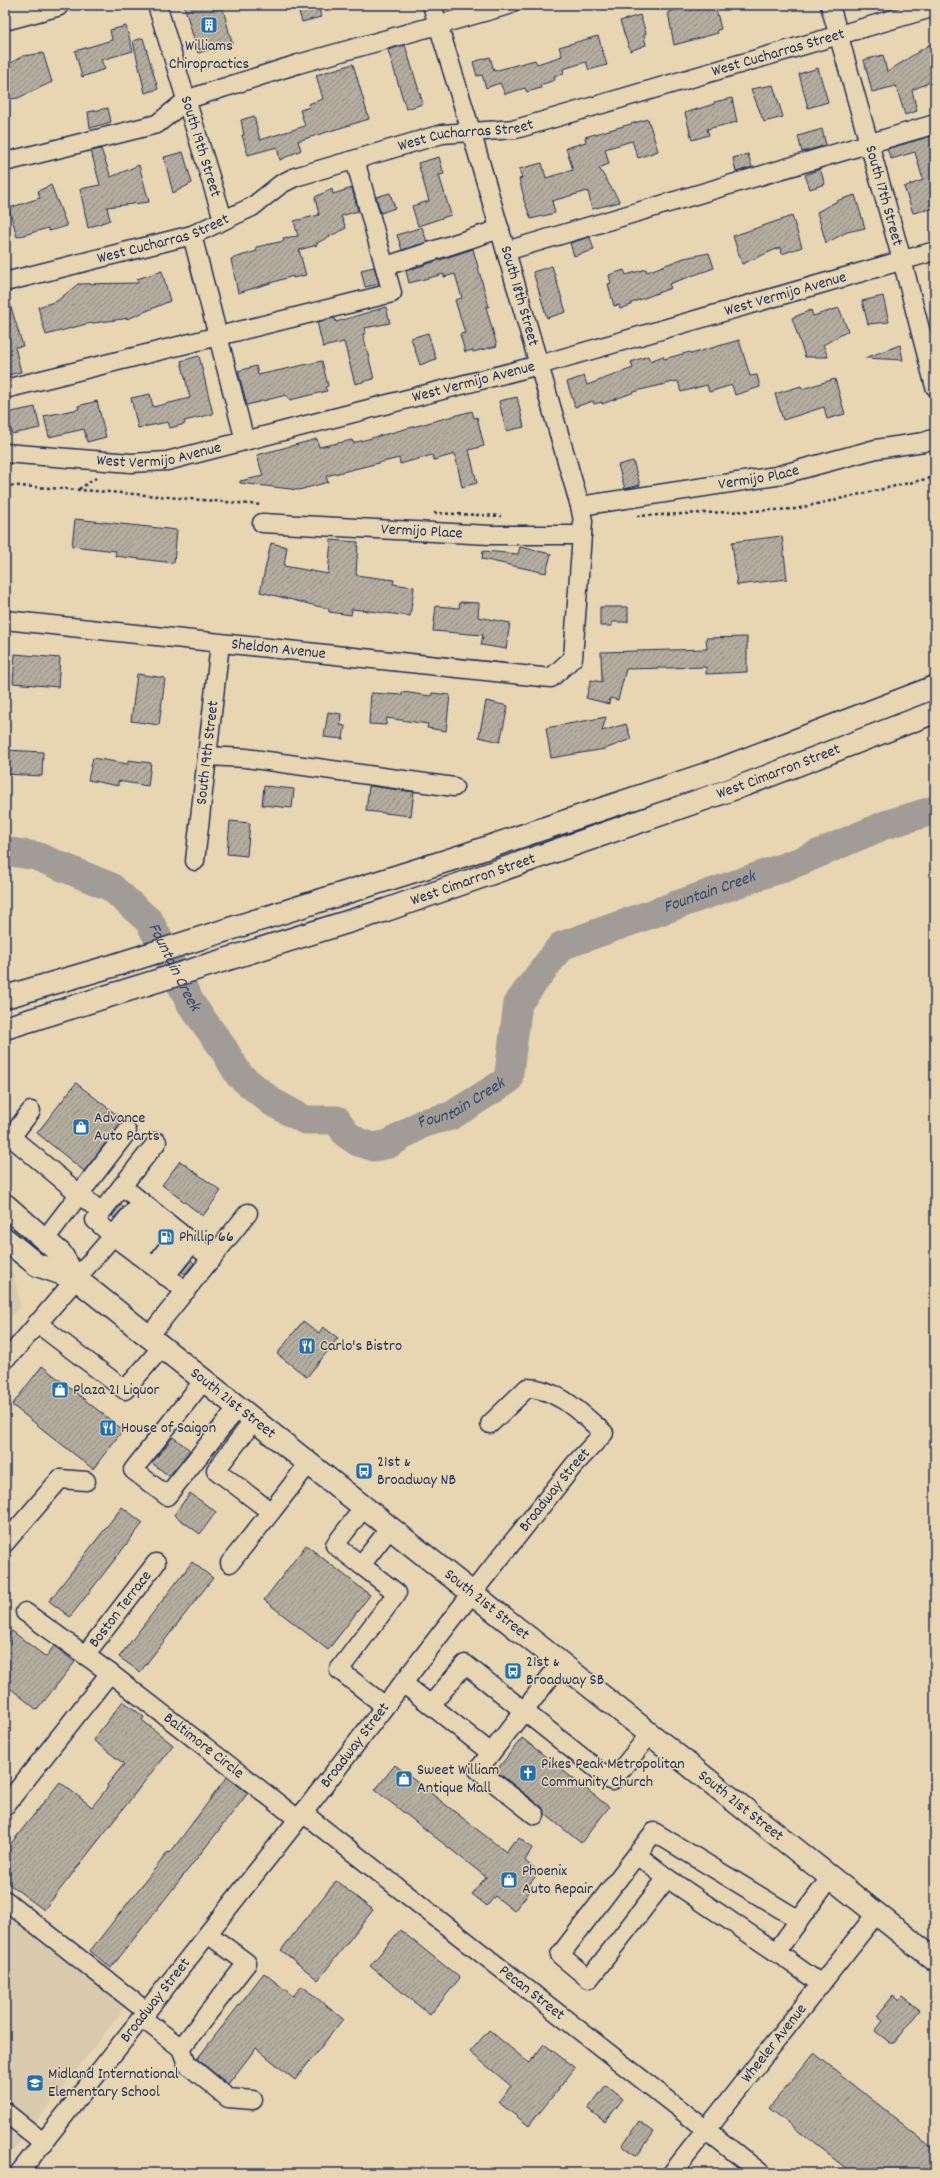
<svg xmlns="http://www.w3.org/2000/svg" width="940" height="2178" font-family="Dekko,sans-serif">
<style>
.built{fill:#d9caad}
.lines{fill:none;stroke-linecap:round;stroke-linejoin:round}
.river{stroke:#a19d96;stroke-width:29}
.building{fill:url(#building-hatch);stroke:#1b2f5e}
.minor-casing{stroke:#1b2f5e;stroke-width:21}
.major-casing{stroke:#1b2f5e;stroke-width:25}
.highway-casing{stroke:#1b2f5e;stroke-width:25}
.path{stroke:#1b2f5e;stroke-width:2.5;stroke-dasharray:3 3;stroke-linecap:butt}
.minor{stroke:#e8d6b3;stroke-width:18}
.major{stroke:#e8d6b3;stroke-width:22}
.highway{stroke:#e8d6b3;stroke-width:22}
.labels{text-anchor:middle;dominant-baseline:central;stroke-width:3;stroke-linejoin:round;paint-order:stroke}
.poi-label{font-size:16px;fill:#1b2f5e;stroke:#e8d6b3;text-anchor:start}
.street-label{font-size:16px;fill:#1b2f5e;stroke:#e8d6b3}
.water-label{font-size:17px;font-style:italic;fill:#364569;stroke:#e8d6b3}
</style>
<defs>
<pattern id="building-hatch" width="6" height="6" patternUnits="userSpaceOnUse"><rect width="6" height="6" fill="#b5ad9e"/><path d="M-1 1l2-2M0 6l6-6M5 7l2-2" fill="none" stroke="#928d84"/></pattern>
</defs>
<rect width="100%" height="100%" fill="#e8d6b3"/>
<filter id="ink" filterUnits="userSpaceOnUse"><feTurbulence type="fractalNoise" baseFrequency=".025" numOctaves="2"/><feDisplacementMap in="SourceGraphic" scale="8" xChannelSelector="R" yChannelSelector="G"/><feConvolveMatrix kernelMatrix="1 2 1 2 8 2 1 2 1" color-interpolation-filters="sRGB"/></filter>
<g filter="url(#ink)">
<path class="built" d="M5 1267 13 1273 21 1306 5 1323Z
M5 1913 127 2005 5 2161Z"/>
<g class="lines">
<path class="river" id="s1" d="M5 851 36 856 111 887 150 922 191 1004 223 1048 239 1075 272 1102 305 1120H337L346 1134 358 1142 374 1147 389 1144 423 1123 451 1116 508 1080 518 1003 561 946 801 861 885 825 935 810"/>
</g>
<path class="building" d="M184 5H222L232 43 198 53Z
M297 5H318L321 17 302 22Z
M697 5H715L721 29 717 30 718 33 674 45 668 12Z
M640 15 646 33 644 36 646 45 630 51 620 21Z
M126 26 133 51 101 60 105 69 82 77 75 51 112 40 110 30Z
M598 36 607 65 589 70 586 62 563 69 564 74 554 76 555 80 540 85 541 88 527 92 525 88 505 94 500 83 486 88 482 75 477 76 473 62 490 57 494 71 535 60 537 64 562 56 559 47Z
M143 38 158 89 145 93 133 41Z
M935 41V80L912 90 917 111 905 115 896 86 872 92 864 60 883 55 887 72Z
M405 45 423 104 406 109 388 50Z
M43 53 52 82 18 98 10 99 5 85V66L23 56Z
M353 64 369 119 298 141 301 150 280 160 277 147 248 155 242 135H244L241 120 254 116 260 140 305 126 300 110 310 107 308 104 323 99 316 75Z
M818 68 828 102 808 108 799 74Z
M773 85 783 117 764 122 751 89Z
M732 98 737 122 707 129 709 135 692 140 685 113 714 104V102Z
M108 108 111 122 90 128 88 112Z
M648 119 658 151 638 158 632 141 605 149 609 164 599 168 620 202 592 209 588 191 552 201 555 213 531 219 523 198 524 197 519 179 522 178 519 169 542 163 546 178 573 170 566 148 586 142 585 137Z
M822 129 826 145 802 152 798 136Z
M935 135V208L913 213 904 187 923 180 915 152 891 159 887 149Z
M101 149 111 177 139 165 149 202 107 207 110 220 88 228 80 189 100 185 91 151Z
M183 152 192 183 173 193 164 157Z
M748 154 752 167 736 172 733 158Z
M439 157 444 174 439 175 451 215 418 226 412 206 429 201 418 163Z
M820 169 825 184 810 189 805 175Z
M51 185 67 226 49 231 48 228 17 237 9 208 40 198 38 191Z
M352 188 358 211 341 216 346 228 317 243V245L299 250 306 275 293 278V276L238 293 231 259 257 251 256 247 284 241 283 238 298 236 294 221 319 215 315 197 332 189 333 194Z
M390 193 395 208 381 213 376 197Z
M855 195 865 228 847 232 826 243 817 212 839 200Z
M792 216 802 247 782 254 781 247 742 264 733 236Z
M422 227 427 242 402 250 397 235Z
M590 237 594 250 574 256 570 243Z
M473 249 489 307H486L497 346 473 352V350L465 352 460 334 465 333 455 300 462 298 455 274 444 277V274L409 283 406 271Z
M709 253 714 268 669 284 671 288 631 303V305L620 309 619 305 614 306 608 284 611 283 609 275 624 270 626 275 646 269 647 272 684 258Z
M552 266 566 312 547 318 533 272Z
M374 267 379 284 365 287 361 270Z
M162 271 170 301 130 318 86 324 46 335 38 307 57 301 78 284 138 283 137 279Z
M883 296 889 322 868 324 862 301Z
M5 298H8L23 346 15 347 21 372 8 375 5 362Z
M386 307 390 323 365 328 366 333 363 334 374 379 355 384 344 342 323 347 317 322 335 318 336 322Z
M839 308 848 331 823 345 828 357H805L792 318 811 310 813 316Z
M428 333 436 359 420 365 411 338Z
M739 340 750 376 757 375 760 387 735 395 732 385 709 392 707 385 681 392 678 381 640 390 602 404V402L594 404 593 401 575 407 567 382 584 376 587 385 633 368 631 362 648 356 650 361 663 356 664 359 690 352 691 354Z
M900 345 903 360 865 358Z
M199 356 213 414 184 421 185 424 170 428 168 422 138 428 131 398 150 394 153 407 190 398 181 361Z
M322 361 328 386 325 387 327 391 290 400 286 395 247 405 238 371 256 366 258 375Z
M835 379 845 414 827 419 824 407 783 420 775 394 801 386 802 389Z
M517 397 524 427 506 431 499 401Z
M97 401 106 437 87 442 84 429 49 437 44 416 79 409 78 406Z
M35 407 40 428 12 434 7 413Z
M472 411 474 418 477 417 484 446 469 450 477 483 462 487 455 454 434 460 432 455 400 464 399 458 326 476 328 482 299 490 240 483V481L263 476 257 455 317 439 319 447 352 440 353 443Z
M633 461 640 485 625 489 618 465Z
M75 519 177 530 174 563 115 556 116 551 72 546Z
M782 536 787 579 737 585 732 542Z
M331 540 358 542 356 575 394 580 393 584 414 587 410 616 352 609 351 615 329 612V609L260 592 271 543 287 547 284 566 328 574Z
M520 547 551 554 546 573 482 559 483 551 518 554Z
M460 602 479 603 478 617 510 623 506 649 481 645 483 635 433 631 436 606 459 608Z
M600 607H628V622H612V626H600Z
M747 637V672L706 674V667L626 669 618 700 610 698 609 704 586 698 591 680 602 682 601 652 707 649 706 638Z
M15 654 60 658 58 687 13 683Z
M137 674 165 678 159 725 131 721Z
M402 692 431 696 432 693 450 695 446 731 427 728 428 724 387 718 386 725 369 724 371 693 402 695Z
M486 701 508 706 500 742 479 737Z
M328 712 341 714 340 725 345 726 343 739 324 737Z
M606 717 602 731 626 724 631 739 605 749 551 758 546 728Z
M7 750 43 752 42 776 6 774Z
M93 758 128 764V760L151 763 148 786 118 781V786L88 780Z
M264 786 294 789 292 808 262 805Z
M369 786 414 792 411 816 366 811Z
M230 821 250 823 247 856 227 854Z
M76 1083 126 1122 119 1126 84 1171 37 1133Z
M180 1161 221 1191 203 1216 162 1185Z
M121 1204 124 1207 114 1218 112 1216Z
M191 1260 194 1263 185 1274 182 1272Z
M303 1321 319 1333 323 1327 338 1338 307 1377 277 1354Z
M42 1366 123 1430 93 1469 12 1405Z
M173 1437 190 1450 169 1476 152 1463Z
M190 1493 216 1512 200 1534 174 1515Z
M122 1507 143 1523 70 1617 49 1601Z
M306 1545 370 1595 328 1650 264 1600Z
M192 1562 213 1578 140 1672 119 1657Z
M12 1631 46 1657 54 1646 75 1662 37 1710 5 1684V1640Z
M123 1701 144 1717 142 1720 173 1745 44 1910 5 1881V1851L60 1782 92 1807 108 1787 107 1785 124 1764 93 1740Z
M522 1738 609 1807 581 1843 545 1814 542 1807 496 1771Z
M395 1765 506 1852 514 1841 516 1842 519 1838 532 1848 525 1861 539 1872 527 1887 531 1890 514 1911 495 1896 487 1906 472 1894 486 1877 375 1790Z
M227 1777 248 1793 111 1968 90 1951 168 1852 170 1853Z
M336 1881 373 1910 318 1980 281 1950Z
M400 1930 460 1978 430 2015 370 1966Z
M264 1973 293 1996 302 1986 343 2019 295 2080 256 2048 228 2084 197 2059Z
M893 1996 899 2001 903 1997 920 2010 894 2042H889L875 2031 883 2021 877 2016Z
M489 2030 529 2063 544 2044 575 2068 529 2126 498 2102 511 2086 470 2052Z
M814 2053 935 2150V2173H852L769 2108Z
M606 2085 623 2099 605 2122 588 2109Z
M639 2121 654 2132 637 2156 622 2146Z"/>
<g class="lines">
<g class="minor-casing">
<g id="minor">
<path id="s2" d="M157 5 223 219"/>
<path id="s3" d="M830 5 902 260 935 387"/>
<path d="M5 162 157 124 188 99 298 64 509 5"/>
<path d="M192 235 245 441"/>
<path d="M506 251 935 124"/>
<path d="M386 266 500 229"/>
<path id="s4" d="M5 282 192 235 252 207 281 184 295 177 442 134 516 129 935 7"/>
<path d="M5 389 392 293 355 160"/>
<path id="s5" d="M5 453 131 463 167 461 539 365 935 251"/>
<path id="s6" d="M580 506 776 476 876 449 924 442 935 438"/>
<path id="s7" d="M262 523 490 535H582"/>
<path id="s8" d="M5 620 551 678 573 658 583 521 580 506 471 131 432 5"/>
<path d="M207 756 246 758 454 787"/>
<path id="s9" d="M195 861 220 644"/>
<path d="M31 1111 11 1137 101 1212"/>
<path d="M122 1186 157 1142"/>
<path d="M141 1202 113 1236 186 1291"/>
<path d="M45 1239 127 1132"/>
<path d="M125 1245 152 1211"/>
<path d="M138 1255 164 1220"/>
<path d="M154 1267 179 1232"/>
<path d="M165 1276 192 1243"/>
<path d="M37 1323 125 1390 162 1347"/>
<path d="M149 1336 248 1213"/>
<path d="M5 1359 14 1351 113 1236 95 1220 122 1186 212 1259"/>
<path d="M204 1380 133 1470 167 1496 238 1407"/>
<path d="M271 1512 309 1463"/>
<path d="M5 1543 60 1479 86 1481"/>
<path d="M230 1563 271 1512 216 1470 254 1420"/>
<path d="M361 1565 335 1545 364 1507"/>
<path d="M25 1612 110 1673"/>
<path id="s10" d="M85 1655 156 1563"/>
<path d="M403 1683 491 1753 524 1711 612 1781 650 1734"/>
<path d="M431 1705 465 1664 524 1711 561 1663"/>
<path d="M385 1706 339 1670 397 1593 361 1565 390 1528"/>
<path d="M491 1753 478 1770 535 1815"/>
<path id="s11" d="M5 1806 110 1673 298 1819"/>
<path id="s12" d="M303 1813 761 2173"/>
<path d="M637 1855 667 1878 589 1979 560 1955 654 1832 799 1920"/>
<path d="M667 1878 776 1952"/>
<path d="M5 1900 147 2012"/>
<path d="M821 1984 776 1952 830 1878"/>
<path d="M142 2018 181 2048 247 1963 208 1934"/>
<path d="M181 2048 187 2064 228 2098 253 2100"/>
<path d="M5 2112 44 2143"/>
<path id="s13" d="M19 2173 303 1813 472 1593 574 1465 604 1433C582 1414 557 1388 527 1388L490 1424"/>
<path id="s14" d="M672 2173 876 1914"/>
</g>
</g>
<g class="major-casing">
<g id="major">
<path d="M5 19 57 5"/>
<path d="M5 1205 61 1254 75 1278"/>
<path id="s15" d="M5 1239 37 1265 75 1278 935 1960"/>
</g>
</g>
<g class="highway-casing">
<g id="highway">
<path d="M5 997 112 966 465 855 721 769 935 687"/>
<path id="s16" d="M5 1028 386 910 747 784 935 712"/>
</g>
</g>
<path class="path" d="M5 485 110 492 261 505
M79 489 96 478
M434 513 501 516
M637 516 795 509 935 477"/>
<use href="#minor" class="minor"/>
<use href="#major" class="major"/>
<use href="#highway" class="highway"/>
</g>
</g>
<defs>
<g id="building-square" transform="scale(0.9)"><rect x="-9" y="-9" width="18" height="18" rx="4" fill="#1f6fb2" stroke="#e8d6b3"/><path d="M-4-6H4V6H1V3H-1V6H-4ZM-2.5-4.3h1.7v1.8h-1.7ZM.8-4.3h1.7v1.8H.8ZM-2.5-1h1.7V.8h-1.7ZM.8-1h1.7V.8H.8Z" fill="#fff"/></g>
<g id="shop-square" transform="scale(0.9)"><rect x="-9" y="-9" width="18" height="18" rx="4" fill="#1f6fb2" stroke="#e8d6b3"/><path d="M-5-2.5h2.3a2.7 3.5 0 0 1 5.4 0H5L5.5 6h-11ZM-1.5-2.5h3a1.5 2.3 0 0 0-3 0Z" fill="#fff"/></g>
<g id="fuel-square" transform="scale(0.9)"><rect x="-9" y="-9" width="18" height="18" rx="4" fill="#1f6fb2" stroke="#e8d6b3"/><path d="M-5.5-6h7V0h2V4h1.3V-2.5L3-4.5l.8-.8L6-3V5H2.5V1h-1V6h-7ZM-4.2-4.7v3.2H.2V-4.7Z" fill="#fff"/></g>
<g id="restaurant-square" transform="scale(0.9)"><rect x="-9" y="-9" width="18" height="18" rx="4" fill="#1f6fb2" stroke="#e8d6b3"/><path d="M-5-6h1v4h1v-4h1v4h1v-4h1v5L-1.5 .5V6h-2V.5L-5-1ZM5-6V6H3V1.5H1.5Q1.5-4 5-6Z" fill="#fff"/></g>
<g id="bus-square" transform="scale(0.9)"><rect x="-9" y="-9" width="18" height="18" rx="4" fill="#1f6fb2" stroke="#e8d6b3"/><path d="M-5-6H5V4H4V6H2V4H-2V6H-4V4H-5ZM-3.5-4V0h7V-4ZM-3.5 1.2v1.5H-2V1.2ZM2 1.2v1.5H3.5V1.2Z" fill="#fff"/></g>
<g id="church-square" transform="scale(0.9)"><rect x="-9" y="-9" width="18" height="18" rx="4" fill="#1f6fb2" stroke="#e8d6b3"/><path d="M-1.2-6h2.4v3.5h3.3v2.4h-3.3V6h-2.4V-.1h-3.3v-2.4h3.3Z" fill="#fff"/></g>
<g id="school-square" transform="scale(0.9)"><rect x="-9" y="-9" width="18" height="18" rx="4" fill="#1f6fb2" stroke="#e8d6b3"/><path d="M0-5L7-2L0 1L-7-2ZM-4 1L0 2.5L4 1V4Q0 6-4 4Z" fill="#fff"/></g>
</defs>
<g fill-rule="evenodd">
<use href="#building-square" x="209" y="25"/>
<use href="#shop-square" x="81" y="1127"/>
<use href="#fuel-square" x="166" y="1237"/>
<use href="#restaurant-square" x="307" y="1346"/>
<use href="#shop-square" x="60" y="1390"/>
<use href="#restaurant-square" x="108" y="1428"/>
<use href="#bus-square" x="364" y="1471"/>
<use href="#bus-square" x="513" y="1671"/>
<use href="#church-square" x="528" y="1773"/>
<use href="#shop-square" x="404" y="1779"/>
<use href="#shop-square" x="509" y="1880"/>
<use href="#school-square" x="35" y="2083"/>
</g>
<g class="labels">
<g class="poi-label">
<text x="209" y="46" text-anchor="middle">Williams<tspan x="209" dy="18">Chiropractics</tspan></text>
<text x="94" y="1118">Advance<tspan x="94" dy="18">Auto Parts</tspan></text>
<text x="179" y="1237">Phillip 66</text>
<text x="320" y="1346">Carlo's Bistro</text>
<text x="73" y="1390">Plaza 21 Liquor</text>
<text x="121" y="1428">House of Saigon</text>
<text x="377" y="1462">21st &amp;<tspan x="377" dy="18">Broadway NB</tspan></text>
<text x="526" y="1662">21st &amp;<tspan x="526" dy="18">Broadway SB</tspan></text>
<text x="541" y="1764">Pikes Peak Metropolitan<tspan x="541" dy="18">Community Church</tspan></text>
<text x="417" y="1770">Sweet William<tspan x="417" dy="18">Antique Mall</tspan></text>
<text x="522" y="1871">Phoenix<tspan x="522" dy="18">Auto Repair</tspan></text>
<text x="48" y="2074">Midland International<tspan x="48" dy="18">Elementary School</tspan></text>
</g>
<g class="street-label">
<text stroke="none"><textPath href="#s4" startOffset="812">West Cucharras Street</textPath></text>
<text stroke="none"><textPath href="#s4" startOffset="488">West Cucharras Street</textPath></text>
<text stroke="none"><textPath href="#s2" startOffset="148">South 19th Street</textPath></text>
<text stroke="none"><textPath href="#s3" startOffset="198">South 17th Street</textPath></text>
<text stroke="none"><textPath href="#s4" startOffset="164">West Cucharras Street</textPath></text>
<text stroke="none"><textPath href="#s5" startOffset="803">West Vermijo Avenue</textPath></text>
<text transform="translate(519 296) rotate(74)">South 18th Street</text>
<text stroke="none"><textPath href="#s5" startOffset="479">West Vermijo Avenue</textPath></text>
<text stroke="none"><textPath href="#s5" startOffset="155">West Vermijo Avenue</textPath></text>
<text stroke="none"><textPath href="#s6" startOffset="181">Vermijo Place</textPath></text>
<text stroke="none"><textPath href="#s7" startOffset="160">Vermijo Place</textPath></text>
<text stroke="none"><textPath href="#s8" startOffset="275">Sheldon Avenue</textPath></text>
<text stroke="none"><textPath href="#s9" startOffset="109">South 19th Street</textPath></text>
<text stroke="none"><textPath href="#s16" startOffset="815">West Cimarron Street</textPath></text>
<text stroke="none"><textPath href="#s16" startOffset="491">West Cimarron Street</textPath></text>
<text stroke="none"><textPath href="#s15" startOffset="283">South 21st Street</textPath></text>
<text stroke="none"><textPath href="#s13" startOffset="868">Broadway Street</textPath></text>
<text stroke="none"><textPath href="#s15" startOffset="607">South 21st Street</textPath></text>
<text stroke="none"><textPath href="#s10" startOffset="58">Boston Terrace</textPath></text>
<text stroke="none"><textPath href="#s13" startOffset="544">Broadway Street</textPath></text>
<text stroke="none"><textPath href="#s11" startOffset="288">Baltimore Circle</textPath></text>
<text stroke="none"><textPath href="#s15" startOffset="931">South 21st Street</textPath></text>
<text stroke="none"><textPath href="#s12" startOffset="291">Pecan Street</textPath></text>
<text stroke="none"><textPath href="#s13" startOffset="220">Broadway Street</textPath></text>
<text stroke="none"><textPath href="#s14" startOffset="165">Wheeler Avenue</textPath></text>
</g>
<g class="water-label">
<text stroke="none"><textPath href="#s1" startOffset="961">Fountain Creek</textPath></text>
<text stroke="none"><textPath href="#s1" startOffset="216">Fountain Creek</textPath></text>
<text stroke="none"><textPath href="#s1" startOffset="601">Fountain Creek</textPath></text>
</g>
</g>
<rect width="940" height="2178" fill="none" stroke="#e8d6b3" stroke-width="20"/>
<rect x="10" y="10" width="920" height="2158" fill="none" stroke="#1b2f5e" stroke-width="1.5" filter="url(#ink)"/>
</svg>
